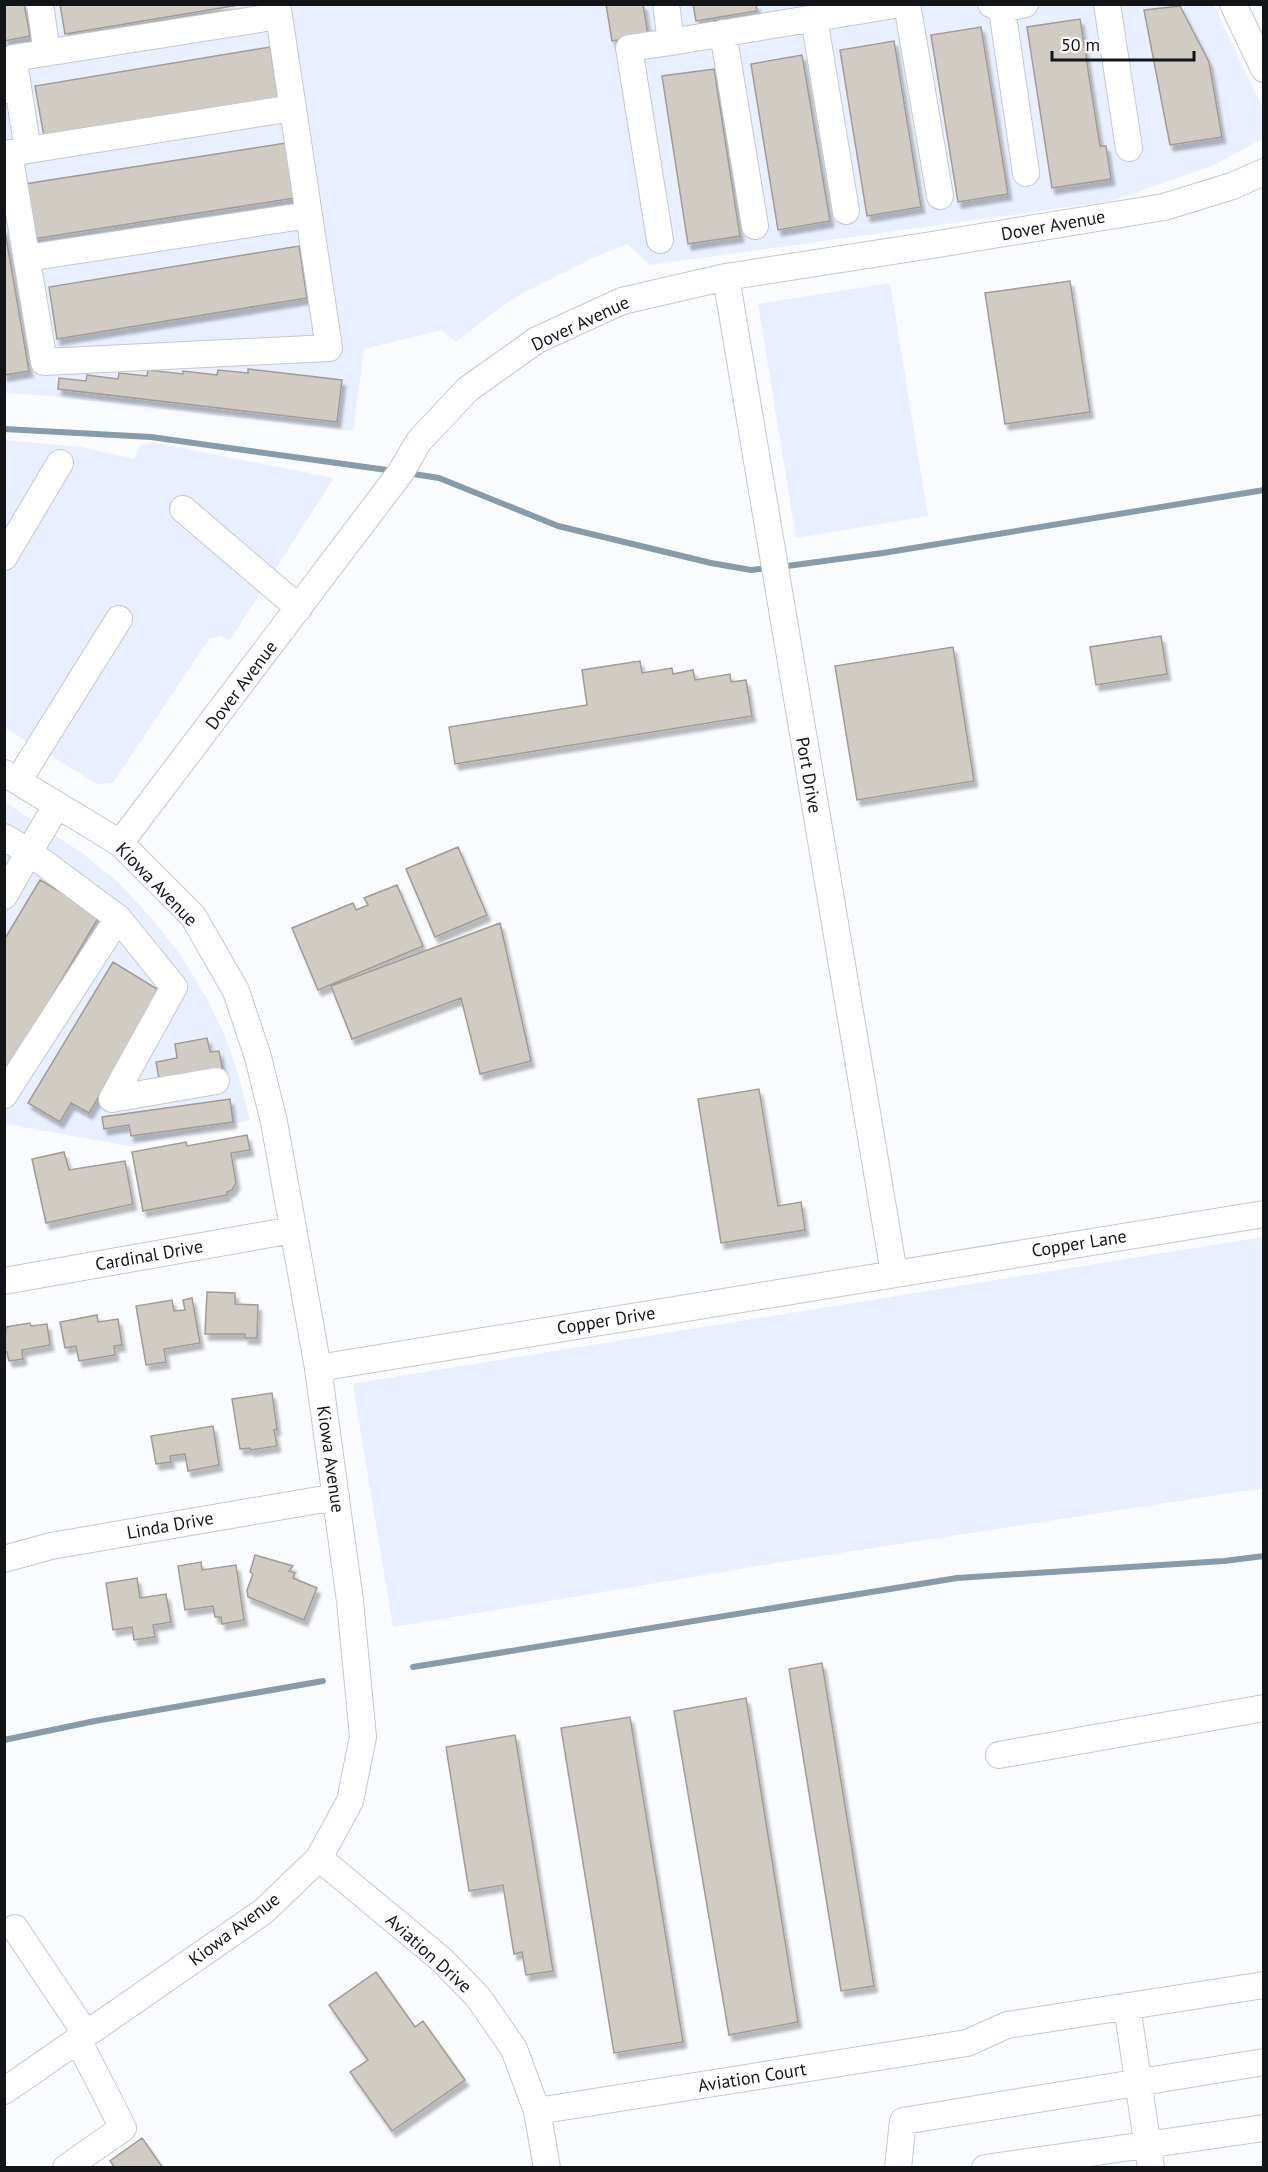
<svg xmlns="http://www.w3.org/2000/svg" width="1268" height="2172" font-family="'PT Sans',sans-serif">
<style>
.built{fill:#e9efff}
.lines{fill:none;stroke-linecap:round;stroke-linejoin:round}
.stream{stroke:#899aab;stroke-width:6}
.building{fill:#d0cbc3;stroke:#a19b94;stroke-width:1.5;filter:url(#shadow)}
.minor-casing{stroke:#c4c7d0;stroke-width:28}
.minor{stroke:#fff;stroke-width:26}
.labels{text-anchor:middle;dominant-baseline:central;stroke-width:5;stroke-linejoin:round;paint-order:stroke}
.street-label{font-size:18px;fill:#131417;stroke:#fff}
</style>
<defs>
<filter id="shadow"><feDropShadow dx="3.5" dy="6" stdDeviation="1.5" flood-color="#0004"/></filter>
</defs>
<rect width="100%" height="100%" fill="#fafbff"/>
<path class="built" d="M1213 4 1263 108 1264 138 1214 165 1112 201 650 265 627 244 597 256 523 293 505 304 456 342 441 330 364 349 353 431 39 395 5 393 4 110 8 91 5 85V5Z
M890 283 928 516 796 538 758 304Z
M4 440 81 447 134 459 141 445 151 442 334 478 230 640 220 636 209 639 113 783 97 784 5 728Z
M5 802 82 853 120 884 153 920 179 953 206 997 222 1029 237 1070 250 1120 130 1146 5 1124Z
M1263 1237V1488L782 1562 393 1627 353 1386 356 1383Z"/>
<g class="lines">
<path class="stream" d="M4 429 151 437 394 471
M407 473 439 478 558 526 711 563 751 570 769 568
M780 567 883 553 1264 490
M413 1667 957 1578 1224 1561 1264 1556
M4 1740 95 1721 323 1681"/>
</g>
<path class="building" d="M4 4H24L30 36 4 41Z
M60 4H245L65 34Z
M606 4H643L648 35 612 41Z
M693 4H756L757 11 696 21Z
M1180 6 1209 62 1222 137 1170 145 1144 10Z
M1080 19 1100 146H1106L1111 179 1052 188 1027 27Z
M981 27 1008 194 958 202 931 35Z
M894 41 921 207 867 216 840 50Z
M270 47 279 103 45 142 35 86Z
M802 55 830 221 778 230 751 64Z
M714 69 740 236 688 244 662 76Z
M286 143 295 198 33 239 25 184Z
M4 225 29 371 4 375Z
M299 246 307 298 57 339 49 287Z
M1070 281 1090 412 1005 424 985 293Z
M248 369 342 380 337 422 58 389 59 378 86 381 87 375 118 379 119 373 147 376 148 370 183 374V371L217 375 218 370 248 373Z
M1161 636 1167 674 1096 685 1090 647Z
M953 647 974 781 857 800 835 666Z
M640 661 642 673 672 668 673 674 693 670 695 680 730 674 731 682 746 680 752 716 455 764 449 727 587 705 582 670Z
M458 847 487 915 435 937 406 869Z
M40 880 100 915 4 1077V940Z
M397 885 423 946 318 990 292 928 353 903 356 910 368 905 364 898Z
M500 923 531 1061 480 1074 461 998 352 1039 331 986Z
M113 962 162 992 89 1113 71 1103 60 1122 28 1103Z
M207 1038 210 1052 219 1051 223 1072 160 1084 156 1062 177 1058 175 1044Z
M759 1089 778 1206 801 1202 805 1230 721 1243 698 1099Z
M230 1099 233 1122 131 1136 129 1125 104 1129 102 1117Z
M247 1135 250 1150 231 1153 236 1183 232 1190 227 1192V1195L143 1211 132 1152 186 1142 187 1146Z
M64 1152 69 1170 125 1161 133 1204 46 1223 32 1159Z
M207 1292 235 1293V1304L258 1305 257 1338H245V1334H205Z
M192 1298 200 1343 164 1349 166 1362 146 1365 136 1306 172 1300 174 1311 185 1310 183 1300Z
M97 1315 98 1322 118 1319 122 1345 114 1346 115 1355 79 1361 76 1346 65 1348 60 1322Z
M30 1323 31 1326 47 1324 50 1345 22 1350 23 1359 9 1361 7 1352H4L6 1327Z
M272 1393 277 1429 274 1430 277 1446 251 1450 250 1448 240 1449 232 1399Z
M213 1426 219 1465 188 1471 185 1454 170 1456 171 1462 156 1464 151 1436Z
M255 1555 293 1566 289 1571 295 1573 293 1578 317 1588 304 1620 248 1597 247 1590 253 1574 250 1572Z
M201 1562 202 1570 236 1565 244 1620 222 1624 221 1617H215L213 1606 185 1610 178 1566Z
M137 1578 140 1598 166 1594 171 1622 153 1625 155 1637 134 1640 132 1627 113 1630 106 1583Z
M822 1663 874 1986 841 1991 789 1669Z
M746 1698 798 2022 729 2035 674 1711Z
M630 1717 683 2042 614 2053 561 1728Z
M515 1735 553 1971 526 1975 522 1952 514 1954 503 1885 469 1891 446 1747Z
M376 1972 415 2027 423 2021 465 2080 392 2131 350 2072 368 2060 329 2005Z
M142 2138 163 2168H115L110 2161Z"/>
<g class="lines">
<g class="minor-casing">
<path id="minor" d="M40 4 47 53
M666 4 671 42 900 4
M907 4 940 196
M991 4 1002 9 1025 4
M1107 4 1129 148
M1233 4 1264 69
M1002 9 1026 173
M814 18 846 211
M723 33 755 226
M18 87 28 150 9 153 44 362 329 348 279 16
M4 90 18 87 13 58 279 16 277 4
M28 150 293 108
M660 240 629 48 671 42
M27 258 309 215
M726 277 894 1273
M183 509 299 608
M4 557 60 463
M4 773 120 843 193 916 236 991 258 1057 274 1122 318 1368 350 1601 363 1737 350 1801 319 1858 264 1911 4 2091
M18 781 119 619
M4 837 29 852 57 805
M120 843 401 472 419 441 468 389 537 340 622 301 726 277 938 244 1164 207 1232 186 1264 172
M4 896 29 852 118 918 4 1095
M118 918 174 987 112 1099 216 1081
M4 1281 293 1230
M318 1368 1264 1214
M4 1559 51 1546 336 1497
M999 1755 1264 1708
M319 1858 442 1960 478 1997 514 2049 537 2111 547 2168
M15 1928 86 2034
M1127 2006 1151 2168
M537 2111 967 2043 1007 2025 1264 1985
M66 2168 123 2128 78 2040
M898 2168 903 2121 1264 2062
M985 2168 1264 2128"/>
</g>
<use href="#minor" class="minor"/>
</g>
<g class="labels">
<g class="street-label">
<text transform="translate(1053 225) rotate(-10)">Dover Avenue</text>
<text transform="translate(580 323) rotate(-25)">Dover Avenue</text>
<text transform="translate(241 685) rotate(-53)">Dover Avenue</text>
<text transform="translate(809 775) rotate(80)">Port Drive</text>
<text transform="translate(157 884) rotate(46)">Kiowa Avenue</text>
<text transform="translate(1079 1243) rotate(-9)">Copper Lane</text>
<text transform="translate(149 1255) rotate(-10)">Cardinal Drive</text>
<text transform="translate(606 1320) rotate(-9)">Copper Drive</text>
<text transform="translate(331 1459) rotate(82)">Kiowa Avenue</text>
<text transform="translate(170 1525) rotate(-10)">Linda Drive</text>
<text transform="translate(234 1929) rotate(-37)">Kiowa Avenue</text>
<text transform="translate(429 1953) rotate(42)">Aviation Drive</text>
<text transform="translate(752 2077) rotate(-9)">Aviation Court</text>
</g>
</g>
<rect width="1268" height="2172" fill="none" stroke="#131417" stroke-width="12"/>
<path d="M1052 51v9h142v-9" fill="none" stroke="#131417" stroke-width="3"/>
<text x="1061" y="51" font-size="18" fill="#131417" stroke="#ffffff" stroke-width="4.5" paint-order="stroke">50 m</text>
</svg>
